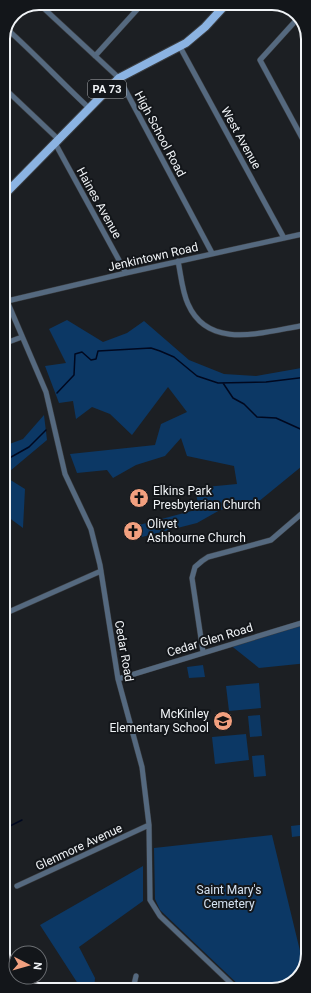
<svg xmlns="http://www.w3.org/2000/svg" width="311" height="993" font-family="Roboto,sans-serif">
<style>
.green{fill:#0c3865}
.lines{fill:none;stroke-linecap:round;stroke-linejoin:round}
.stream{stroke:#00081f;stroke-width:1.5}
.street-casing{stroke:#3a3d41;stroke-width:6}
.primary-casing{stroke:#3a3d41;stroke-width:10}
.street{stroke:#55697f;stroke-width:5}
.primary{stroke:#8bb3e2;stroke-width:8}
.labels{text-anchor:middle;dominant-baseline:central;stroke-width:4;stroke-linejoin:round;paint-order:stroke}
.shield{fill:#13161a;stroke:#aeb1b4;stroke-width:1}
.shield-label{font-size:11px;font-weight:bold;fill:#f0f3f6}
.street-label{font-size:12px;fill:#f0f3f6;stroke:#13161a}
.poi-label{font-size:12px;fill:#f0f3f6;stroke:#13161a;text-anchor:start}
.park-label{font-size:12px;fill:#d5e2f1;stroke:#13161a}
.rim{fill:none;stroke:#f0f3f6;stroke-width:2}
</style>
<rect width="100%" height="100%" fill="#1c1f23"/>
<path class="green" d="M67 320 103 342 127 333 144 321 189 360 224 374 256 376 307 367V462L258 502 220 510 197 523 142 537 139 525 199 509 195 488 237 484 234 466 187 456 181 438 165 456 136 465 113 478 107 470 77 473 70 454 155 445 161 424 187 412 168 387 132 435 110 414 92 407 76 419 73 401 59 403 45 366 66 363 49 329Z
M44 415 47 440 4 476 25 489 23 528 4 514V446L23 439Z
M308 621V663L259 668 229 644Z
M203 665 205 677 189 678 187 667Z
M259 683 261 708 229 711 226 686Z
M260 715 262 736 250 737 248 716Z
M246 734 249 760 215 764 212 737Z
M264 755 266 776 254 777 252 756Z
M308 824V835L292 837 291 826Z
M272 835 301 955 308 954 300 976 281 989H243L160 910 155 899 154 848Z
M143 866V901L79 947 95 978 94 990H82L40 925Z"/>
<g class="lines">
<path class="stream" d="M223 383 233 398 244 404 257 417 276 418 307 432
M57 393 74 375 75 354 82 352 91 360 96 359 98 351 151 348 160 351 174 357 197 376 218 383 266 382 307 377
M4 461 29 447 46 430
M4 829 22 820"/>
<g class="street-casing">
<path id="street" d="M38 3 119 78 212 253
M46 10 52 3
M299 17 260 60 307 147
M7 29C35 54 61 82 89 108
M180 47 284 238
M95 56 143 3
M3 87 58 139
M55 143 126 273
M178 261C181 275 182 291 188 304 209 352 266 331 306 325
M3 297 7 301 46 392 65 474 91 529 100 565 118 679 142 767 149 825 150 900 160 916 237 989
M3 302 126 273 307 233
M3 344 22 337
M4 614 101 571
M203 652 192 578 195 567 202 561 208 557 271 540 307 509
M118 679 308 621
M17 886 149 825
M133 989 136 976"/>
</g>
<g class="primary-casing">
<path id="primary" d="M3 196 119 78 186 43 205 27 227 3"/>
</g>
<use href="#street" class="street"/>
<use href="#primary" class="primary"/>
</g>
<defs>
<g id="church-disc" transform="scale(1)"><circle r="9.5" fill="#f2a07f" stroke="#13161a"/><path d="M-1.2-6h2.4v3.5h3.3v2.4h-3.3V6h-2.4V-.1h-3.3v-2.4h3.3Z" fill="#111"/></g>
<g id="school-disc" transform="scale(1)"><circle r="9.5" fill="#f2a07f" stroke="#13161a"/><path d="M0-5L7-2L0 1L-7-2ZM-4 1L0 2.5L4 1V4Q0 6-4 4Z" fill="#111"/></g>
</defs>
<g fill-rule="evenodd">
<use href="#church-disc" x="139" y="498"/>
<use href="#church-disc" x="133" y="531"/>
<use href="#school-disc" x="223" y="721"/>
</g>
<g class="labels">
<rect class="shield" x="88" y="80" width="38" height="18" rx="3"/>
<g class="shield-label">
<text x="107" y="89">PA 73</text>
</g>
<g class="street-label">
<text transform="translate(160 134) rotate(62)">High School Road</text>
<text transform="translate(241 138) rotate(61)">West Avenue</text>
<text transform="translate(99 203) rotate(61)">Haines Avenue</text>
<text transform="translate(153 257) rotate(-13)">Jenkintown Road</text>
<text transform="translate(210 640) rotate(-17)">Cedar Glen Road</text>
<text transform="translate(124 651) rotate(80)">Cedar Road</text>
<text transform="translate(79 847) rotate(-25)">Glenmore Avenue</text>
</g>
<g class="poi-label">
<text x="153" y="491">Elkins Park<tspan x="153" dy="14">Presbyterian Church</tspan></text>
<text x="147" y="524">Olivet<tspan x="147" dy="14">Ashbourne Church</tspan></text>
<text x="209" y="714" text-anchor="end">McKinley<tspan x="209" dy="14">Elementary School</tspan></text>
</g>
<g class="park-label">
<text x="229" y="890">Saint Mary's<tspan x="229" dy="14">Cemetery</tspan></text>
</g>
</g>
<path d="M0 0H311V993H0ZM39 10H272A29 29 0 0 1 301 39V954A29 29 0 0 1 272 983H39A29 29 0 0 1 10 954V39A29 29 0 0 1 39 10Z" fill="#13161a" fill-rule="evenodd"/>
<path class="rim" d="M39 10H272A29 29 0 0 1 301 39V954A29 29 0 0 1 272 983H39A29 29 0 0 1 10 954V39A29 29 0 0 1 39 10Z"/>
<g transform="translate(28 965) rotate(96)"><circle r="19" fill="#13161a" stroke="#6b6e72"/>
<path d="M0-3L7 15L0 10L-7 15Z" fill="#f2a07f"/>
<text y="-6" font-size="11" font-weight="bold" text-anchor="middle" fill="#f0f3f6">N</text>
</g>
</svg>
